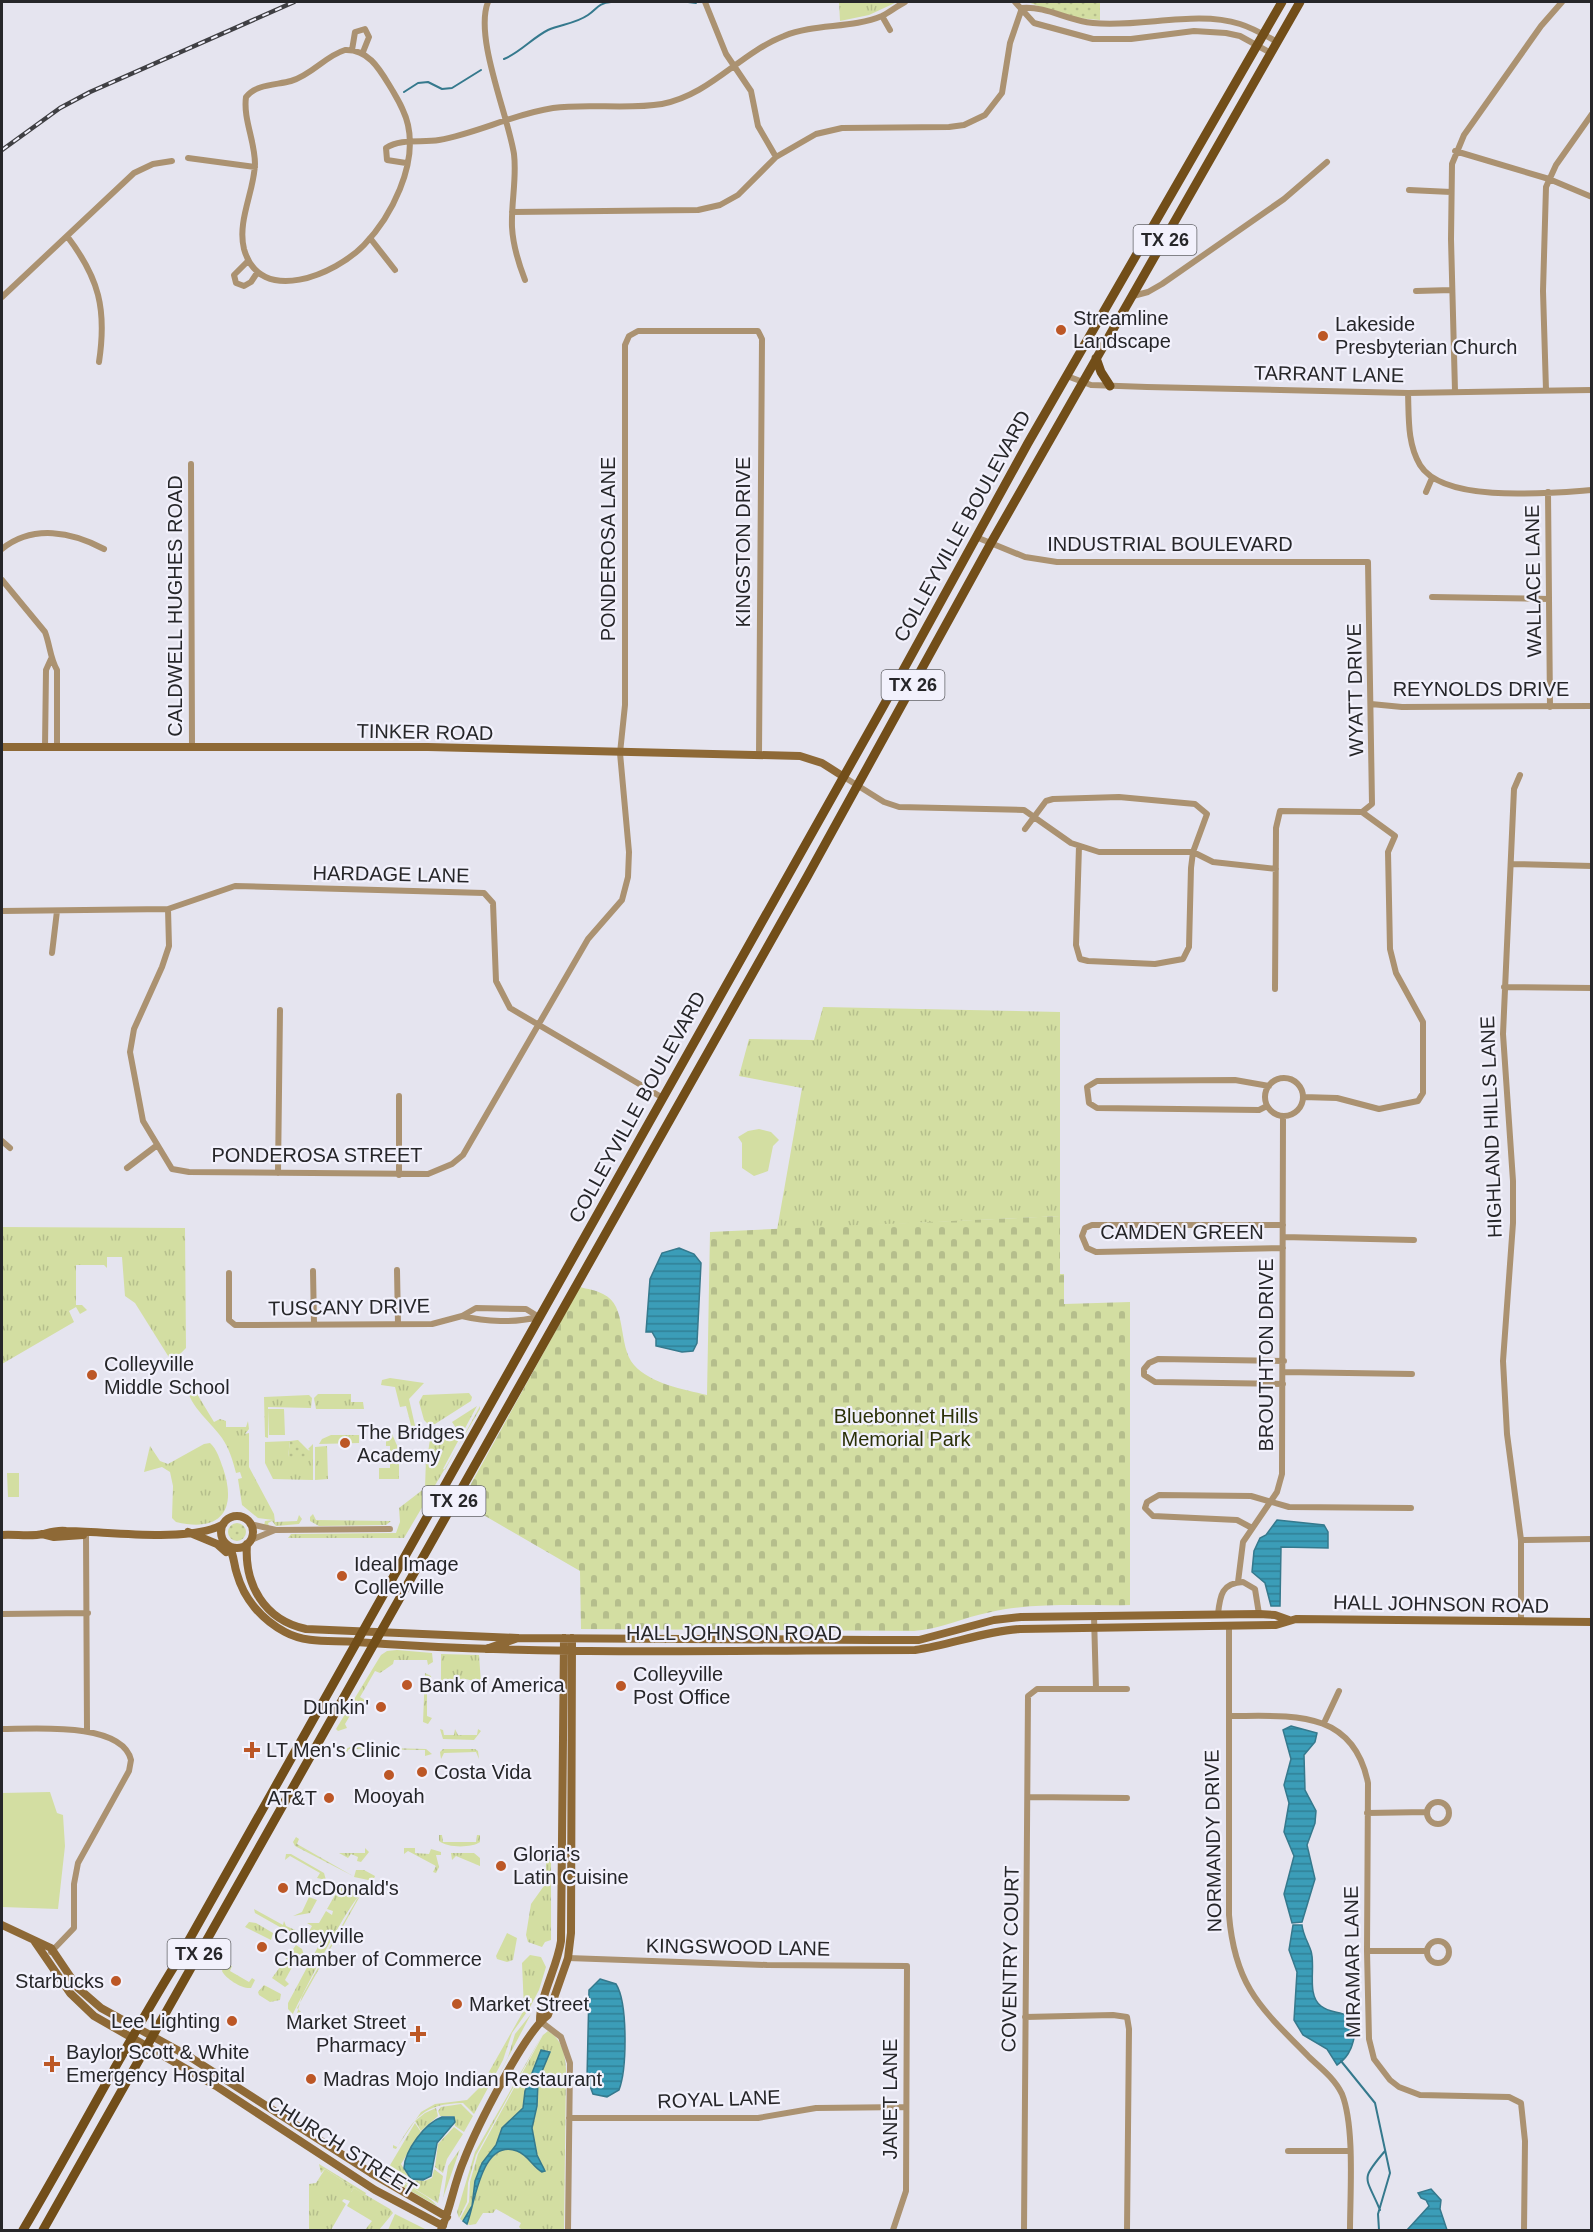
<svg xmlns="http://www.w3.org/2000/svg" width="1593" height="2232" font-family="Arial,sans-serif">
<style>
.grass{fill:url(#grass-tufts)}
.cemetery{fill:url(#cemetery-stones)}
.park{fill:url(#park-dots)}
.pitch{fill:#d3dea2}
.water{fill:url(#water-rules);stroke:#35798d;stroke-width:1.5}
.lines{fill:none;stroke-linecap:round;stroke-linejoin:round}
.stream{stroke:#35798d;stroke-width:2}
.street{stroke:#ab9271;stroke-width:6}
.secondary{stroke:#8e6936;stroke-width:8}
.primary{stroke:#724e19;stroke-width:9}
.rail-casing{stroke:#3f3f43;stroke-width:4.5}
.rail{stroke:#f2f1fc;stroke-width:2;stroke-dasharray:7;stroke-linecap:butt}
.poi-dot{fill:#bc5726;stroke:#f2f1fc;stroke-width:2}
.labels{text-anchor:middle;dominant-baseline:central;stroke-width:4.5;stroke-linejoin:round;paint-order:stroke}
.shield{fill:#f2f1fc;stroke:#636368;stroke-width:1.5}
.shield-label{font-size:18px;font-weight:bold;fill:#262629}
.poi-label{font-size:20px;fill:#262629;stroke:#f2f1fc;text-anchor:start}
.street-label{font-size:20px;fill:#262629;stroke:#f2f1fc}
.park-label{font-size:20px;fill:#2b3007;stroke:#f2f1fc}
</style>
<defs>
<pattern id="grass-tufts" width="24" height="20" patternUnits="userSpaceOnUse" patternTransform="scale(1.5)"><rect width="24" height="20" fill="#d3dea2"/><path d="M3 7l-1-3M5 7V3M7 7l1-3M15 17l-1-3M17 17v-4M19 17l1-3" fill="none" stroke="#b5be8c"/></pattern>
<pattern id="cemetery-stones" width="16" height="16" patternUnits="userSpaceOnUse" patternTransform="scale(1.5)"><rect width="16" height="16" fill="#d3dea2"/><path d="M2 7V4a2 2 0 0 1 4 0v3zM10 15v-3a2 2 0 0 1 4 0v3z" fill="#b5be8c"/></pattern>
<pattern id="park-dots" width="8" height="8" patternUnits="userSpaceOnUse" patternTransform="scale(1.5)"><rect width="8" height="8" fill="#d3dea2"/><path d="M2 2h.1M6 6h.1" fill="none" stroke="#b5be8c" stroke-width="1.8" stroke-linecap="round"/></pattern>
<pattern id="water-rules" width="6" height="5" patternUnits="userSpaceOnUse" patternTransform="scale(1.5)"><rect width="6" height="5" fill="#3b9db8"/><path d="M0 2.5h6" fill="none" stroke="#318096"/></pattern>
</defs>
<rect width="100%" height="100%" fill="#e5e4ef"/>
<path class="grass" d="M839 2H897L869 15 840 21Z
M823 1007 1060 1012V1216L777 1230 802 1088 739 1076 749 1039 814 1040Z
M2 1227 185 1228 186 1348 175 1359V1367L135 1303 125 1296 122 1257H107V1268L104 1265H76V1305H82L87 1310 80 1314 76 1307 69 1311 74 1322 2 1364Z
M390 1378 424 1383 409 1399 416 1430 399 1437 398 1433 412 1429 406 1406 400 1407 395 1387 381 1385 382 1380Z
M194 1382 198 1384 194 1389 214 1422 220 1419 226 1421V1427H246L248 1421 249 1429 245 1434 249 1433V1467L274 1514 275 1522 297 1521 299 1515 302 1519 299 1524 276 1526 272 1521 268 1523 269 1526H264L265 1521 273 1520 258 1518 242 1505 238 1479 242 1478 240 1472 236 1473C233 1461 229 1448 222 1438 214 1425 184 1402 188 1384Z
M469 1393 472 1397 471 1401 435 1424H428L424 1420 419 1402 423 1395Z
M318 1394H351V1402H363L364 1409H316L314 1398Z
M309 1395 312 1398 311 1408 268 1407V1438L265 1437 264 1397Z
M477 1406 443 1469 445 1470 480 1406V1409L404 1538H288L291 1534 396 1533 400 1522 399 1508 425 1488 426 1458 432 1457V1453H428L430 1439 439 1432 444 1435 456 1428 452 1422Z
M389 1427 399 1450V1479H379V1468H390V1446H386V1428Z
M331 1435H359V1443L319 1444 322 1439Z
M290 1441 288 1457 310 1450 308 1449 313 1444V1480L273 1479 265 1463V1442Z
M210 1443C217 1449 220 1460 223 1468 237 1509 222 1533 176 1522L172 1518 173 1486 170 1472 162 1467 144 1472 150 1446 160 1461 168 1464 204 1444Z
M327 1446 328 1479 315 1480V1447Z
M313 1514 316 1520 391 1521 386 1525 319 1526 310 1521V1517Z
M397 1650 432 1653 433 1662 428 1665 427 1660H394L393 1664 380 1673 375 1671 360 1697 365 1700 363 1704 358 1702 345 1724 347 1728 338 1731 336 1729 381 1655 387 1651Z
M441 1654 479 1655 481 1683 466 1679H444V1682L441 1681Z
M425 1673 431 1676 432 1686H427V1716L432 1718 428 1724 423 1722Z
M440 1729 443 1730 444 1735H454L455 1729 458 1735H477L478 1729 481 1731 474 1740 443 1739Z
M443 1749H475L478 1751 479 1759 476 1752 444 1753 441 1759 440 1752Z
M439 1835H442L443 1842H476L477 1835H480V1842C472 1848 447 1848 439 1841Z
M365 1848 369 1852 361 1862 357 1861 358 1857 351 1854 348 1858 339 1853H365Z
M404 1848H415V1853L429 1854 431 1849 441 1852V1855H436L439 1867 436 1873 433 1872 436 1866 408 1851 404 1854Z
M451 1853H474L480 1858V1866L456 1856 452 1860Z
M286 1854H291L324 1873 326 1880 317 1878 320 1873 290 1856 285 1860Z
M551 1856V1940L545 1942 542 1947 528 1942 526 1935 531 1904 546 1883V1859Z
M356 1870H364L375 1876 373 1881 354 1877Z
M341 1882 359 1888 364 1892C351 1896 301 1998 293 2014L288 2009V2003L319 1945 308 1943 255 1913 254 1909 283 1925 284 1921 286 1926 307 1935 312 1926 307 1923H319L326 1911 332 1915 333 1911 327 1909 339 1888 338 1885H334Z
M364 1893 366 1897 360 1896 297 2008 301 2012 297 2013 302 1996 357 1899Z
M309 1897 317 1900 310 1913 293 1916 302 1912Z
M249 1922 256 1923 273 1933 271 1940 245 1927Z
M507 1933 517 1938 513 1960 507 1962 497 1959 496 1956Z
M296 1945 302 1949 304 1955 301 1963 296 1960 285 1980 289 1984 285 1987 272 1978Z
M530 1955 541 1957 546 1967 539 1990 529 2009 512 2033 503 2060 474 2114 463 2103C423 2104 415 2117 396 2149L393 2148V2145L397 2147 421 2112 435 2104 467 2100 481 2086 524 2010 522 1963Z
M225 1963 232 1966 230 1971 249 1982 252 1978 255 1980 251 1988C242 1989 226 1979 222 1971Z
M264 1985 281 1994 280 2000 270 2002 259 1995 258 1992Z
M531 2014 484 2103 508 2057 515 2034Z
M548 2031C562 2039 565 2054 566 2069L564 2230H522L519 2227 521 2223 496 2209 493 2213H483L476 2224 470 2225 467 2224C474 2205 484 2131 521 2153 529 2157 536 2166 542 2172L545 2171 537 2155 532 2128 537 2106 538 2081 549 2050 540 2057 530 2080 523 2108 500 2132 496 2146 482 2164 475 2181 472 2206 463 2221 460 2219 469 2202 470 2182 478 2154 543 2035Z
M544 2032 476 2155 468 2183 467 2202 459 2218 457 2212 475 2152Z
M461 2104 473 2116 464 2132 455 2126 454 2116H440L438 2111 441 2107Z
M436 2108 438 2116 421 2131 415 2121 425 2113Z
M415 2123 421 2132 401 2164 411 2181 409 2185 386 2172Z
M454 2127 463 2134 447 2159 443 2173 435 2167 438 2144Z
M460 2149 443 2198 442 2205 448 2166Z
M325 2169 351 2186V2192L354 2188 390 2209 393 2213 379 2230H365L372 2221 347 2206 350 2201 344 2199 342 2201 346 2204 331 2230H309V2184L316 2183Z
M434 2169 443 2176 438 2203 410 2186 416 2180 424 2181 432 2178Z
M379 2173C391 2175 432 2197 437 2206Z
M395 2214 427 2230H388Z"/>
<path class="cemetery" d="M1060 1216V1274H1064V1304L1130 1302V1605C1085 1606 1035 1602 991 1612 964 1617 941 1629 914 1631L581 1629 580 1571 461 1502 580 1287C587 1289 596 1290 603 1294 628 1305 617 1346 634 1365 651 1384 683 1389 707 1395L710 1232Z"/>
<path class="park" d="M1028 2H1100V20L1066 17Z
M298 1440 310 1452 302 1458 288 1457 290 1441Z
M228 1532a9 9 0 1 1 18 0a9 9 0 1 1-18 0Z
M350 1747 426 1749 432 1754 425 1756V1750L349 1749 346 1754V1749Z
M296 1837 299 1839 297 1844 353 1876 295 1846 293 1842Z
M319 2164 366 2193 365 2195 354 2188 351 2192 348 2191 351 2186 325 2169 321 2173Z"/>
<path class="pitch" d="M759 1129 771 1132 779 1140 773 1146 768 1171 754 1176 742 1168V1143L738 1137 748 1131Z
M268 1409H284L285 1435H269Z
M7 1473H19V1497H8Z
M50 1792 57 1813 63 1815 65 1846 58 1909 2 1907V1793Z"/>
<path class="water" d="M679 1248 694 1254 701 1263 697 1343 693 1351 682 1352 656 1346V1339L652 1332H646L650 1279 662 1253Z
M1277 1520 1324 1525 1328 1532V1548L1281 1547 1280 1606H1271L1265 1583 1252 1572 1254 1551 1260 1538 1266 1535Z
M1291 1726 1317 1733 1315 1742 1304 1755 1305 1790 1316 1811 1315 1823 1307 1845 1315 1879 1302 1922 1292 1923 1284 1894 1294 1856 1284 1832 1289 1803 1284 1785 1291 1759 1283 1730Z
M1293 1925H1302C1303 1935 1308 1942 1311 1951 1316 1966 1306 1995 1321 2006 1333 2016 1348 2008 1356 2026 1354 2042 1351 2056 1337 2065L1327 2049 1303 2035 1294 2020 1297 1972 1289 1950Z
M600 1979 616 1984C628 2003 627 2069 619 2090L607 2097 593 2094 587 2078 589 1990Z
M541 2050 550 2052 538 2081 537 2106 532 2128 537 2155 545 2171 542 2172C532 2166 528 2155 517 2151 481 2138 475 2204 467 2224L463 2221 472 2206 475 2181 482 2163 496 2145 502 2128 523 2108 525 2091Z
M442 2117H454L455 2122 437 2143 431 2176 423 2180 411 2179 404 2168C405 2150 425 2123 442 2117Z
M1431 2189 1441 2200 1440 2209 1447 2230H1407L1429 2206 1426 2200 1421 2198 1418 2193Z"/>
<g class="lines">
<path class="stream" d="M688 2 696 3
M504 59C521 52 532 38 548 30 561 24 575 24 588 15 597 9 598 3 611 2
M404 92 418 83 428 82 442 89 452 88 481 70
M1341 2061 1375 2103 1390 2173 1378 2214 1379 2230
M1380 2210C1366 2176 1359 2181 1385 2151"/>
<path class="street" d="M488 2C474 37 508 115 514 154 517 179 511 202 512 227 513 246 518 262 525 280
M705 2 726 54 751 91 758 126 776 157
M1015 2 1034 23 1093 39H1131L1194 31 1226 33 1240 36 1271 53
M1022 8C1047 6 1068 21 1093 23 1140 28 1196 10 1240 24 1253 28 1265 35 1277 42
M882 16 890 30
M345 50C369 49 380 70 391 88 398 100 405 111 408 125 417 165 392 216 364 245 336 274 260 307 244 249 237 221 254 192 255 164 255 141 243 119 246 97 256 84 277 85 291 81 312 75 325 56 345 50Z
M352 50 355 32 365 29 369 37 363 52
M1455 151 1549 179 1592 197
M188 158 255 167
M406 163 387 160 386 148C401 138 422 143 439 140 478 133 513 114 553 108 588 103 626 110 662 104 710 95 740 53 784 36 815 23 851 29 882 16 890 12 897 6 905 2
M1409 190 1451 192
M512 212 698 210 720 205 738 195 776 157 816 134 842 128 949 127 964 125 985 115 1002 93 1010 43 1022 8
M67 236C99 278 107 309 99 362
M370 238 395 270
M248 261 234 275 236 283 244 286 251 282 257 273
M1416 291 1452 290
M1133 296 1148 292 1162 284 1284 199 1327 162
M2 297 134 173 153 164 172 161
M1067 376 1091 385 1147 387 1408 393 1592 390
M1546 390 1543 291 1546 187 1556 165 1592 114
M1455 391 1451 239 1452 164 1464 135 1541 26 1562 2
M1408 393C1409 417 1407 443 1420 465 1444 504 1550 493 1592 490
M191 464 192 747
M1426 492 1432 478
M1548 492 1550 707
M976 537 1025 557 1057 562H1368L1372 804 1362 812 1280 811 1276 828 1275 989
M2 549C33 524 72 532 104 549
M2 580 45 632C50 645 50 658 57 670V747
M1432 597 1549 599
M1371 704 1402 707 1592 706
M45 747 46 670 51 659
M1520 775 1514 789 1503 1034 1513 1181V1223L1503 1361 1507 1434 1521 1540V1622
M844 777 884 802 899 807 1024 810 1071 843 1099 852H1193L1213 862 1276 869
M1025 829 1046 801 1053 799 1119 797 1195 804 1207 814 1193 852 1191 868 1189 947 1183 959 1155 964 1088 961 1080 959 1076 945 1079 846
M1513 864 1592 866
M168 909 169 946 162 967 134 1029 130 1052 143 1121 172 1169 189 1172 428 1174 452 1164 463 1155 588 939 622 900 628 877 629 852 620 753 625 705V345L629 336 638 331H758L762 339 759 755
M2 911 168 909 235 886 484 893 493 903 496 981 510 1008 663 1098
M52 953 57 911
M1504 987 1592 988
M1265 1097a19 19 0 1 1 38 0a19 19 0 1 1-38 0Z
M399 1096V1175
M1303 1097 1337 1098 1379 1109 1418 1101 1423 1093V1022L1396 973 1390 949 1388 852 1395 836 1362 812
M1267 1106 1259 1110 1097 1108 1089 1103 1087 1087 1097 1081 1235 1080 1269 1086
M2 1141 10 1148
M127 1168 156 1146
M278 1173 280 1010
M1283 1225H1092L1085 1228 1082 1236 1087 1248 1096 1252 1283 1248
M1283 1237 1414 1240
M397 1270 398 1324
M313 1271 314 1324
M229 1273V1320L235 1325 432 1324 462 1316 476 1308 526 1309 539 1317
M462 1316C486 1322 515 1323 538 1317
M1284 1372 1412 1374
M1283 1384 1155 1382 1144 1375V1369L1149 1363 1158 1359 1284 1361
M250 1524 276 1530 390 1529
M1252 1528 1237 1520 1153 1516 1145 1508 1147 1502 1159 1495 1251 1496 1289 1507 1411 1508
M86 1534 87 1731
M251 1540 275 1530
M1521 1540 1592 1539
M1238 1582 1243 1542 1277 1492 1282 1474 1283 1116
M2 1614 88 1613
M1218 1614C1220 1595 1222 1583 1243 1582L1255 1589 1259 1614
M1094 1616 1096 1689
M1229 1626V1915C1235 1987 1261 2008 1309 2057 1321 2068 1335 2079 1342 2094 1355 2127 1350 2194 1350 2230
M1229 1716C1290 1716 1353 1708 1368 1783L1367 1951 1369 2039 1374 2059 1390 2080 1399 2087 1420 2095 1509 2097 1521 2103 1525 2141 1524 2230
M1324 1723 1339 1691
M2 1729C31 1729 122 1721 131 1760L129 1771 78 1863 74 1884V1928L51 1952
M1028 1797 1127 1798
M1427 1813a11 11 0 1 1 22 0a11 11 0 1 1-22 0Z
M1367 1813 1427 1812
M1427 1952a11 11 0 1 1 22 0a11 11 0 1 1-22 0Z
M1367 1951H1427
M568 1958 767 1965 907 1966 906 2191 893 2230
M1025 2017 1113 2015 1127 2017 1129 2029 1127 2230
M540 2021 561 2037 570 2063 568 2230
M569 2118H758L816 2108 906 2107
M1288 2151H1349
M1024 2230 1028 1696 1037 1689H1127"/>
<path class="secondary" d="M2 747H428L800 756 822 763 844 777
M221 1532a16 16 0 1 1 32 0a16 16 0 1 1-32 0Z
M188 1532 217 1544 226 1552
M42 1534 54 1537 83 1535
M2 1535C15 1534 31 1537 43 1534 51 1532 57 1530 66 1531 105 1531 188 1543 222 1525
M247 1544C244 1584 264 1620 306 1629L518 1638 873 1640H919L994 1620 1021 1617 1259 1614 1275 1615 1289 1620
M227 1545C235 1554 233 1563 237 1574 244 1599 262 1620 285 1632 307 1644 332 1640 356 1642 542 1656 729 1650 915 1650 951 1645 984 1631 1020 1629L1276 1625 1296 1619 1592 1622
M486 1649 518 1638
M2 1925 51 1948 78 1988 101 2008 190 2057 371 2173 447 2217
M35 1942 70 1993 94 2016 216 2086 375 2190 443 2226
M540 2021C540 1995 557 1968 561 1941L564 1638
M441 2230C451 2207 454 2183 464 2160 476 2129 524 2033 548 2015L568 1958 571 1933 572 1638"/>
<path class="primary" d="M1096 358 1101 372 1110 386
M23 2230C75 2143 121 2052 175 1965L884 705 1028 443 1282 2
M43 2230 807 877 991 543 1300 2"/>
<g class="rail-casing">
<path id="rail" d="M2 150 60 108 90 92 294 2"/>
</g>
<use href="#rail" class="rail"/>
</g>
<g class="poi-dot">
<circle cx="1061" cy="330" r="6"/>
<circle cx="1323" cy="336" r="6"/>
<circle cx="92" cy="1375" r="6"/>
<circle cx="345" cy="1443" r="6"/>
<circle cx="342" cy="1576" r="6"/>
<circle cx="407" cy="1685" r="6"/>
<circle cx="621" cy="1686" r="6"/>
<circle cx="381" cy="1707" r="6"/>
<path d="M249 1741h6v6h6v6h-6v6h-6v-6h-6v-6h6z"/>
<circle cx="422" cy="1772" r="6"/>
<circle cx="389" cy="1775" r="6"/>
<circle cx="329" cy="1798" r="6"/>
<circle cx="501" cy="1866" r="6"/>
<circle cx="283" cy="1888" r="6"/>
<circle cx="262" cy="1947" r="6"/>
<circle cx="116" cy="1981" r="6"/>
<circle cx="457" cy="2004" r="6"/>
<circle cx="232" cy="2021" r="6"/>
<path d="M415 2025h6v6h6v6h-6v6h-6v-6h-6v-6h6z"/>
<path d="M49 2055h6v6h6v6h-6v6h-6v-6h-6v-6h6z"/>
<circle cx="311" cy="2079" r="6"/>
</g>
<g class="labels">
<g class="shield">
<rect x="1133.5" y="225" width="63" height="30" rx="4.5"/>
<rect x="881.5" y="670" width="63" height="30" rx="4.5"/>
<rect x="422.5" y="1486" width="63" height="30" rx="4.5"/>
<rect x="167.5" y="1939" width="63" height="30" rx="4.5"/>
</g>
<g class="shield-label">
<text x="1165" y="240">TX 26</text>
<text x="913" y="685">TX 26</text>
<text x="454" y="1501">TX 26</text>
<text x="199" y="1954">TX 26</text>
</g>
<g class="poi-label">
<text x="1073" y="318">Streamline<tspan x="1073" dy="23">Landscape</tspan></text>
<text x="1335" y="324">Lakeside<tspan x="1335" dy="23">Presbyterian Church</tspan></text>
<text x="104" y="1364">Colleyville<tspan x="104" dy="23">Middle School</tspan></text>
<text x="357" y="1432">The Bridges<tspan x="357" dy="23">Academy</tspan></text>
<text x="354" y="1564">Ideal Image<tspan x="354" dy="23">Colleyville</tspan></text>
<text x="633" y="1674">Colleyville<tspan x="633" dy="23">Post Office</tspan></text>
<text x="419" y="1685">Bank of America</text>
<text x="369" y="1707" text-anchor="end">Dunkin'</text>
<text x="266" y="1750">LT Men's Clinic</text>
<text x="434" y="1772">Costa Vida</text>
<text x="389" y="1796" text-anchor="middle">Mooyah</text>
<text x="317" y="1798" text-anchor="end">AT&amp;T</text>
<text x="513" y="1854">Gloria's<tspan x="513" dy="23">Latin Cuisine</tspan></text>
<text x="295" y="1888">McDonald's</text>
<text x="274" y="1936">Colleyville<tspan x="274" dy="23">Chamber of Commerce</tspan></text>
<text x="104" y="1981" text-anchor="end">Starbucks</text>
<text x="469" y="2004">Market Street</text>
<text x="220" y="2021" text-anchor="end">Lee Lighting</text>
<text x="406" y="2022" text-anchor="end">Market Street<tspan x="406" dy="23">Pharmacy</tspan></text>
<text x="66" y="2052">Baylor Scott &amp; White<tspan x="66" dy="23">Emergency Hospital</tspan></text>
<text x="323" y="2079">Madras Mojo Indian Restaurant</text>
</g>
<g class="street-label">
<text transform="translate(1329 374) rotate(1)">TARRANT LANE</text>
<text transform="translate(962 526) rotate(-61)">COLLEYVILLE BOULEVARD</text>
<text transform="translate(743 542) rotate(-90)">KINGSTON DRIVE</text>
<text x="1170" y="544">INDUSTRIAL BOULEVARD</text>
<text transform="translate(608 549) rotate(-90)">PONDEROSA LANE</text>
<text transform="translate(1533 581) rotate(-91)">WALLACE LANE</text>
<text transform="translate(175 606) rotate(-90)">CALDWELL HUGHES ROAD</text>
<text x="1481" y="689">REYNOLDS DRIVE</text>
<text transform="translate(1355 690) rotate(-91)">WYATT DRIVE</text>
<text transform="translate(425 732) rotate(1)">TINKER ROAD</text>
<text transform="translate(391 874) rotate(1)">HARDAGE LANE</text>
<text transform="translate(637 1107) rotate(-61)">COLLEYVILLE BOULEVARD</text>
<text transform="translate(1491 1127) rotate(-92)">HIGHLAND HILLS LANE</text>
<text x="317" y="1155">PONDEROSA STREET</text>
<text x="1182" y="1232">CAMDEN GREEN</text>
<text transform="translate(349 1307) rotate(-1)">TUSCANY DRIVE</text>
<text transform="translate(1266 1355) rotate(-90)">BROUTHTON DRIVE</text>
<text transform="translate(1441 1604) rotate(1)">HALL JOHNSON ROAD</text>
<text x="734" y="1633">HALL JOHNSON ROAD</text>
<text transform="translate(1213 1841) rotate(-91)">NORMANDY DRIVE</text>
<text transform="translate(738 1947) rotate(1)">KINGSWOOD LANE</text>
<text transform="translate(1010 1959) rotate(-89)">COVENTRY COURT</text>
<text transform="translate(1352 1962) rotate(-91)">MIRAMAR LANE</text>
<text transform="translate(719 2099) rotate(-2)">ROYAL LANE</text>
<text transform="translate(890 2099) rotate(-90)">JANET LANE</text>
<text transform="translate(342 2146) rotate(32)">CHURCH STREET</text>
</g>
<g class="park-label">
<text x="906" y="1416">Bluebonnet Hills<tspan x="906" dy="23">Memorial Park</tspan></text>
</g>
</g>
<rect width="1593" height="2232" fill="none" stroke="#262629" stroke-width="6"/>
</svg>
